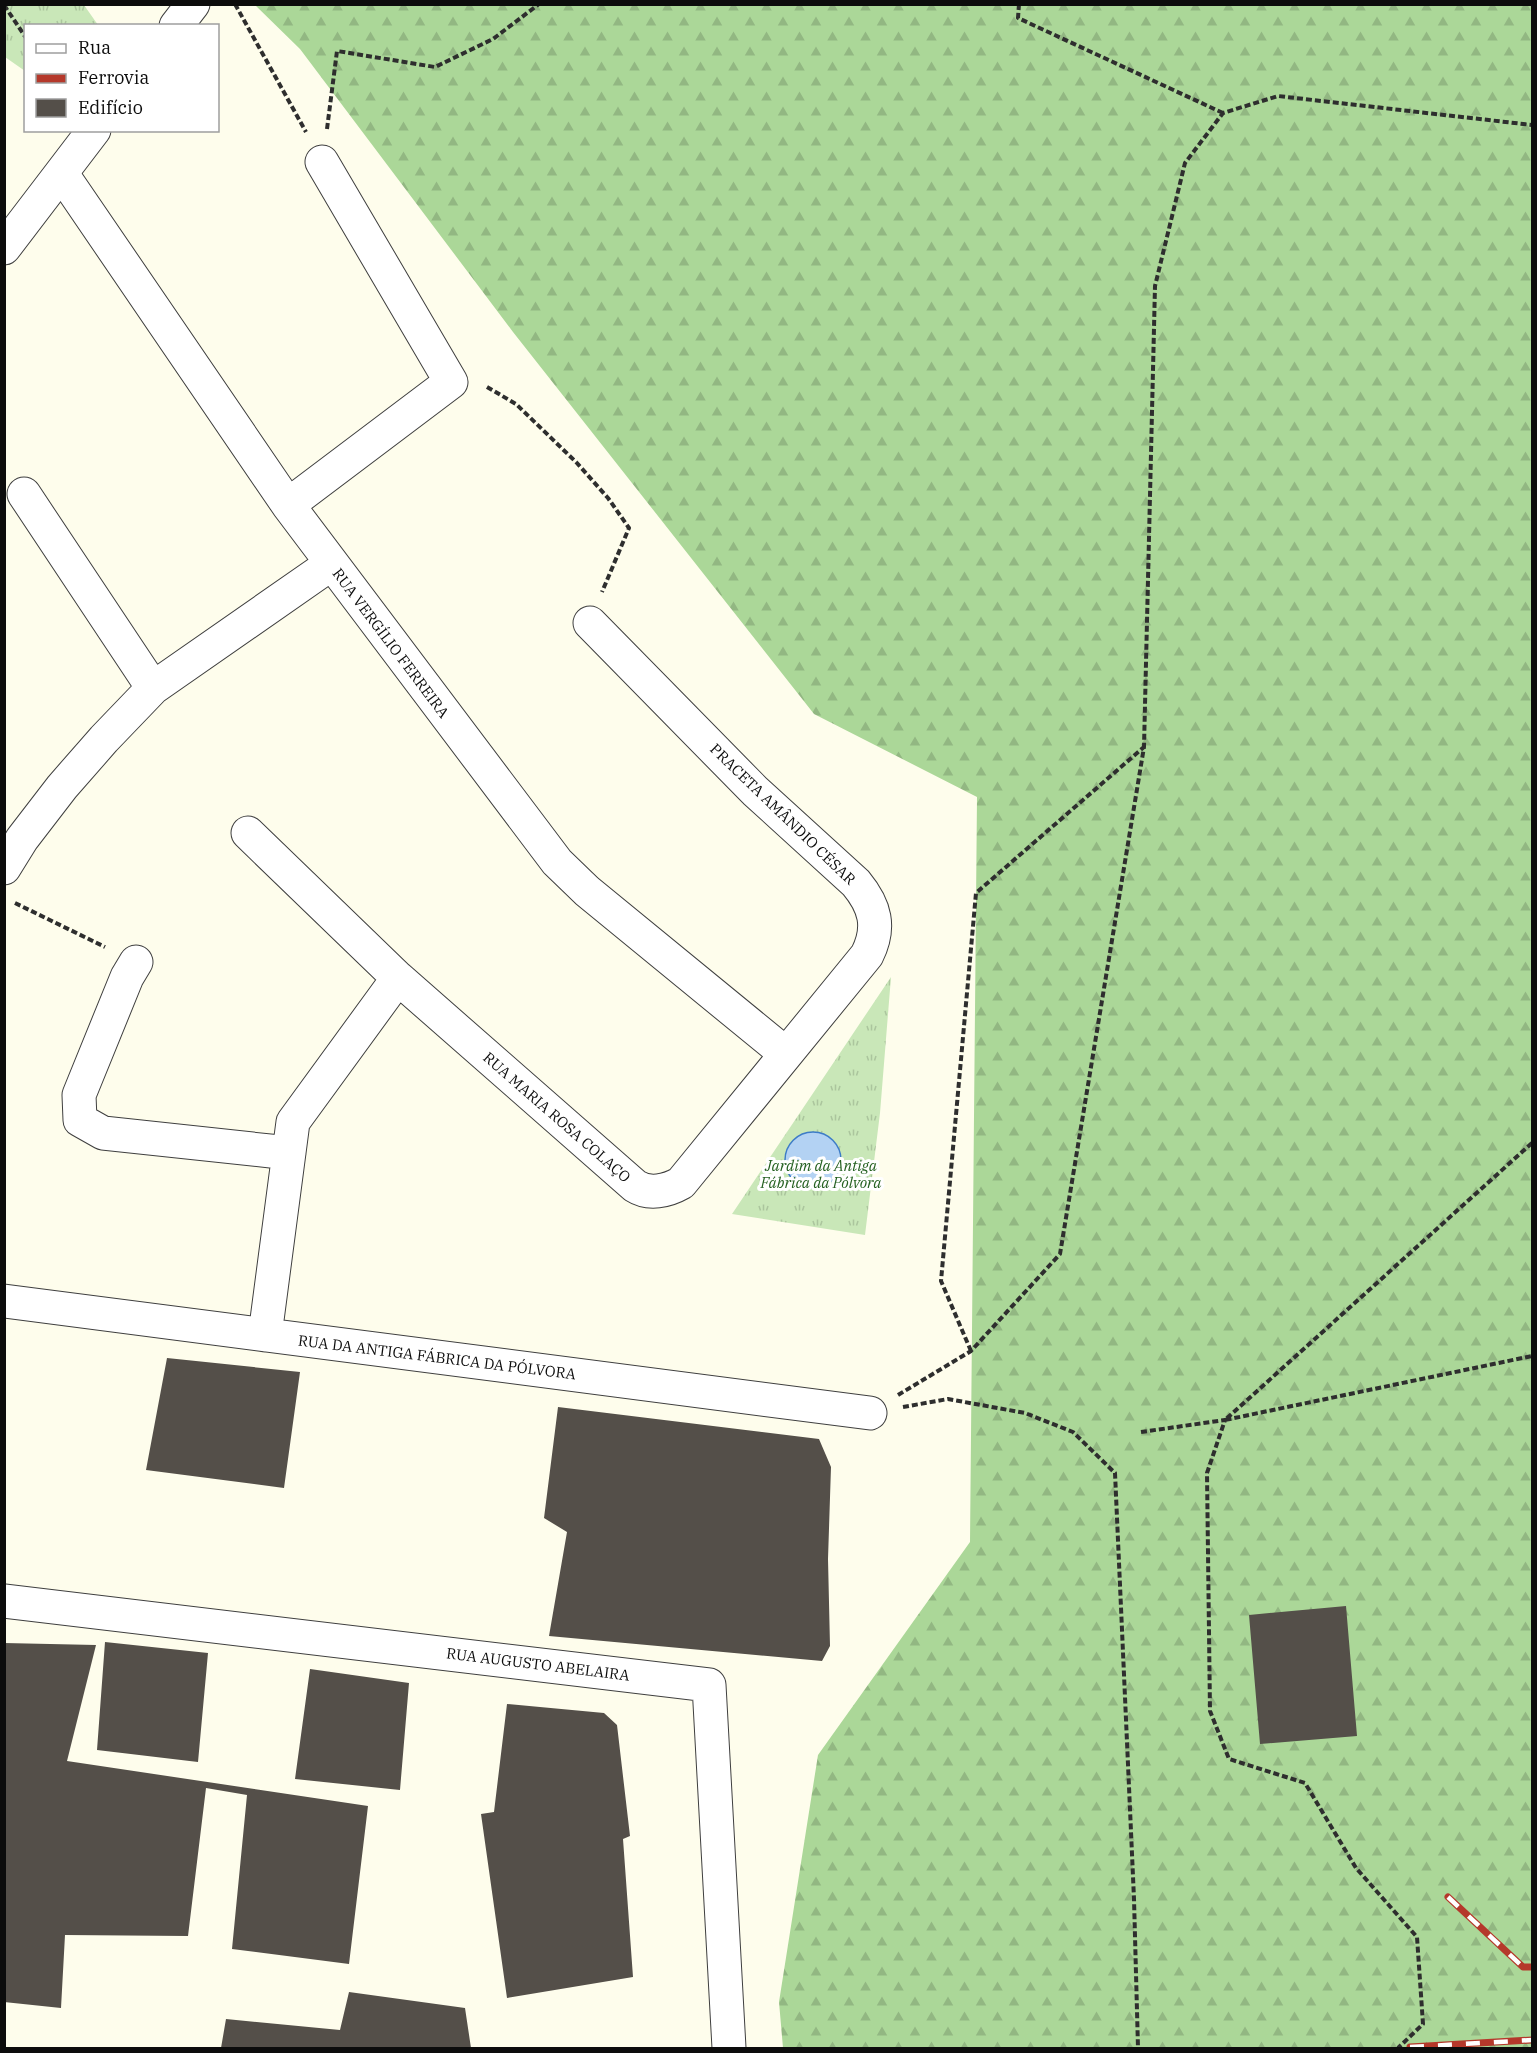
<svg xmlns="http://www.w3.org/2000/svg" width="1537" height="2053" font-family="'IBM Plex Serif',serif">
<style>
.grass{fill:url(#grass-tufts)}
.forest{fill:url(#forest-firs)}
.water{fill:#b3d2f3;stroke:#3d7cc7;stroke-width:1.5}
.building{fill:#544f49}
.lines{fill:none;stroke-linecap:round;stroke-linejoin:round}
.minor-casing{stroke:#3f3f3f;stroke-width:35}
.tertiary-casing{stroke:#3f3f3f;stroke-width:35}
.path{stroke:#2e2e2e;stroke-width:4;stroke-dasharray:6 3;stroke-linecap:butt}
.minor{stroke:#fff;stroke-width:33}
.tertiary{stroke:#fff;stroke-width:33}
.rail-casing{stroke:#b5382b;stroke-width:7}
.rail{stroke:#fff;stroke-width:4.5;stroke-dasharray:14;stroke-linecap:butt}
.labels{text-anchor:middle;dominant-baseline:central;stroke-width:6;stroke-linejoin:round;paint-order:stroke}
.street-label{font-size:15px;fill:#0c0c0c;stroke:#fff}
.park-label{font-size:15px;font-style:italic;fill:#246020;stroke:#fff}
</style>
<defs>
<pattern id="grass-tufts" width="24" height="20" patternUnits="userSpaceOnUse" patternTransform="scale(1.5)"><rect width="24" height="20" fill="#c9e7b8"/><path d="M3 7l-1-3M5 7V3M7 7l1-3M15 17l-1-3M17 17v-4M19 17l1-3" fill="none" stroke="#abc59d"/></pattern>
<pattern id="forest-firs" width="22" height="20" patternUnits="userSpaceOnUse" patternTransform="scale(1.5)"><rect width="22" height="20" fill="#abd798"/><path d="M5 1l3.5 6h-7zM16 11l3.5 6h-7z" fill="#92b782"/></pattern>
</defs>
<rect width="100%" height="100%" fill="#fefdec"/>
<path class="grass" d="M4 5H84L98 25 26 26 25 71 5 57Z
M891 977 880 1113 865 1235 732 1214Z"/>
<path class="forest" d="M255 5H1532V2048H783L779 2002 818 1755 970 1542 977 797 814 714 513 332 300 49Z"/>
<path class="water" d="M785 1160a28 28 0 1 1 56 0a28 28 0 1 1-56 0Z"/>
<path class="building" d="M167 1358 300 1372 284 1488 146 1470Z
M558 1407 819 1439 831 1467 828 1559 830 1646 822 1661 549 1636 567 1532 544 1518Z
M1346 1606 1357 1736 1260 1744 1249 1615Z
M105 1642 208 1653 198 1762 97 1750Z
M4 1643 96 1645 67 1761 368 1806 349 1964 232 1949 247 1795 206 1788 188 1936 65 1935 61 2008 4 2002Z
M310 1669 409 1683 400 1790 295 1779Z
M507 1704 604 1713 617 1725 630 1836 623 1839 633 1977 507 1998 481 1814 494 1812Z
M349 1992 465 2008 471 2048H221L226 2019 340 2030Z"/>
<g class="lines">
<g class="minor-casing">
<path id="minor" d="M62 174 288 505 557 862 587 891 786 1054
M24 494 153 688
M288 505 451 382 322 162
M248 833 398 978 635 1186C649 1195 667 1191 681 1183L867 955C881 927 875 906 856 883L755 791 590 623
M4 868 22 839 62 787 104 739 153 688 331 564
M136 962 127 977 79 1095 80 1120 103 1133 289 1153
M4 1301 870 1413
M265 1335 293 1122 398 978
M4 1601 709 1685 729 2048"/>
</g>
<g class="tertiary-casing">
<path id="tertiary" d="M176 26 193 4
M4 248 94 130"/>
</g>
<path class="path" d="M235 4 306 132
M1019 4 1018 18 1223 113
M4 5 26 38
M327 129 337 51 435 67 493 39 539 4
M487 387 516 404 576 462 608 498 629 528 602 592
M15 903 105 947
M1532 1143 1225 1420 1532 1356
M971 1351 941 1281 976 893 1144 747
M898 1395 971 1351 1060 1254 1144 747 1155 286 1185 163 1223 113 1278 96 1532 125
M903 1407 948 1399 1025 1413 1073 1432 1115 1473 1134 1899 1138 2048
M1141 1432 1225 1420 1207 1473 1210 1711 1229 1759 1305 1783 1356 1868 1417 1937 1423 2024 1398 2048
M1531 2048H1532"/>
<use href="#minor" class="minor"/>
<use href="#tertiary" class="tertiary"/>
<g class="rail-casing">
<path id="rail" d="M1448 1897 1523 1967H1532
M1410 2047 1532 2040"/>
</g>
<use href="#rail" class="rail"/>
</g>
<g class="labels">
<g class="street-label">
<text transform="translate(391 643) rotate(53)">RUA VERGÍLIO FERREIRA</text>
<text transform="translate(783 814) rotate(44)">PRACETA AMÂNDIO CÉSAR</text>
<text transform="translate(557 1117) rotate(41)">RUA MARIA ROSA COLAÇO</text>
<text transform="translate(437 1357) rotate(7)">RUA DA ANTIGA FÁBRICA DA PÓLVORA</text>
<text transform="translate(538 1664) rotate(7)">RUA AUGUSTO ABELAIRA</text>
</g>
<g class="park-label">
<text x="821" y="1165">Jardim da Antiga<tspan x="821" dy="17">Fábrica da Pólvora</tspan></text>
</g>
</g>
<rect width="1537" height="2053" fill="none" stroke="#0c0c0c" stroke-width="12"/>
<rect x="24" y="24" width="195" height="108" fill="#ffffff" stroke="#9e9e9e" stroke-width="1.5"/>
<rect x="36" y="44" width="30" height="9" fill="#ffffff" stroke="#9e9e9e" stroke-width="1.5"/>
<text x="78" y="54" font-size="18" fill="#0c0c0c">Rua</text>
<rect x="36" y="74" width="30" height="9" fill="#b5382b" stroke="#9e9e9e" stroke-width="1.5"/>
<text x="78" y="84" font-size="18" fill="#0c0c0c">Ferrovia</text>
<rect x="36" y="99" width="30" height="18" fill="#544f49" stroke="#9e9e9e" stroke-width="1.5"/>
<text x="78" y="114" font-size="18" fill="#0c0c0c">Edifício</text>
</svg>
